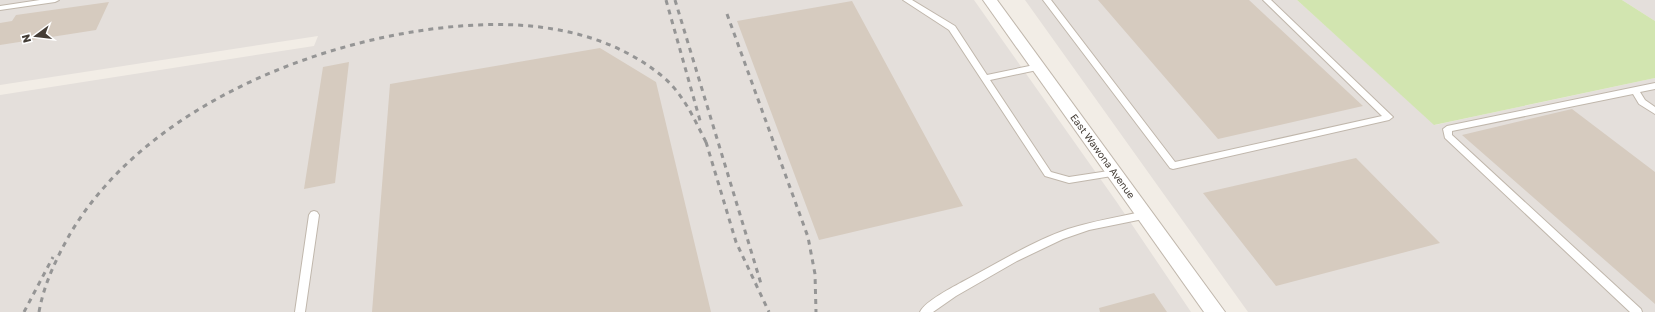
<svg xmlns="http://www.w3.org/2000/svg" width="1655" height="312" font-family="'Golos Text',sans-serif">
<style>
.industrial{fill:#e4dfdb}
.green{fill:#d2e5b0}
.building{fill:#d6cbbf}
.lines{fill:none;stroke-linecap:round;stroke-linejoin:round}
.service-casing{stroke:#c0b7ac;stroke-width:2}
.minor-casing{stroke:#c0b7ac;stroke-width:2}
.service{fill:#fff;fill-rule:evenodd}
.minor{fill:#fff;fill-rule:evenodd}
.rail{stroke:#959595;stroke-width:3;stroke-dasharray:5 5;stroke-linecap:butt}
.labels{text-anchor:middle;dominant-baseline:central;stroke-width:3;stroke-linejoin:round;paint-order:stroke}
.street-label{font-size:10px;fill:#443d36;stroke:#fff}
</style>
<rect width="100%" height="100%" fill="#f2ede6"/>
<path class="industrial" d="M0 0H974L1116 201 1191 312H0V95L314 46 318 36 0 85Z
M1025 0H1297L1435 125 1655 78V312H1248Z
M1622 0H1655V21Z"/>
<path class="green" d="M1297 0H1622L1655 21V78L1434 125Z"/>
<path class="building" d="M1098 0H1249L1363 106 1218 139Z
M852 1 963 206 819 240 737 21Z
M109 2 96 30 0 45V23L12 21 16 15Z
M600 48 656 82 711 312H372L390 84Z
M349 62 335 183 304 189 323 67Z
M1572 109 1655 172V304L1462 135Z
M1356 158 1440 243 1276 286 1203 193Z
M1154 293 1167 312H1100L1099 308Z"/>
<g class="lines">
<g class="service-casing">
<path id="service" d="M40 0H59L55 2 0 10V6Z
M903 0H912L955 26 987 75 1039 64 1042 65 1043 67 1042 69 990 80 1051 172 1069 177 1115 170 1120 173 1118 175 1069 183 1045 176 949 30Z
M1043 0H1051L1175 162 1382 116 1263 0H1271L1393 117 1389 120 1173 169 1170 168Z
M1655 83V89L1640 92 1645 100 1655 107V114L1639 104 1633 94 1452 131V135L1641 309 1642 312H1630L1445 138 1443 129 1447 126Z
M314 211 317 212 319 215 305 312H295L309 215 311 212Z
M1145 211 1148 212 1150 215 1148 218 1089 230 1063 239 1017 261 956 296 933 312H920C925 301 953 287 964 281 998 263 1031 242 1068 229 1093 221 1119 217 1145 211Z"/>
</g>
<g class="minor-casing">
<path id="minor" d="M983 0H997L1225 312H1204Z"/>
</g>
<use href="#service" class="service"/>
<use href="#minor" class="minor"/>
<path class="rail" d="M666 0 701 124
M675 0 762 287
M727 14 808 237 815 274 816 312
M706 142 736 242 769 312
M24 312 53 257
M39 312C44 284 56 259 70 234 138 119 285 53 412 32 497 18 592 19 662 76 684 94 695 121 708 146"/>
</g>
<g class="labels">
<g class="street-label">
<text transform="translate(1103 156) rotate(54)">East Wawona Avenue</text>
</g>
</g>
<g transform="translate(36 36) rotate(255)" stroke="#ffffff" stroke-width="3" paint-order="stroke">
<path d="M0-3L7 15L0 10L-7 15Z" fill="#443d36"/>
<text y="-6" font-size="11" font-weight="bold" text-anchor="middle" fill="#443d36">N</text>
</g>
</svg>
